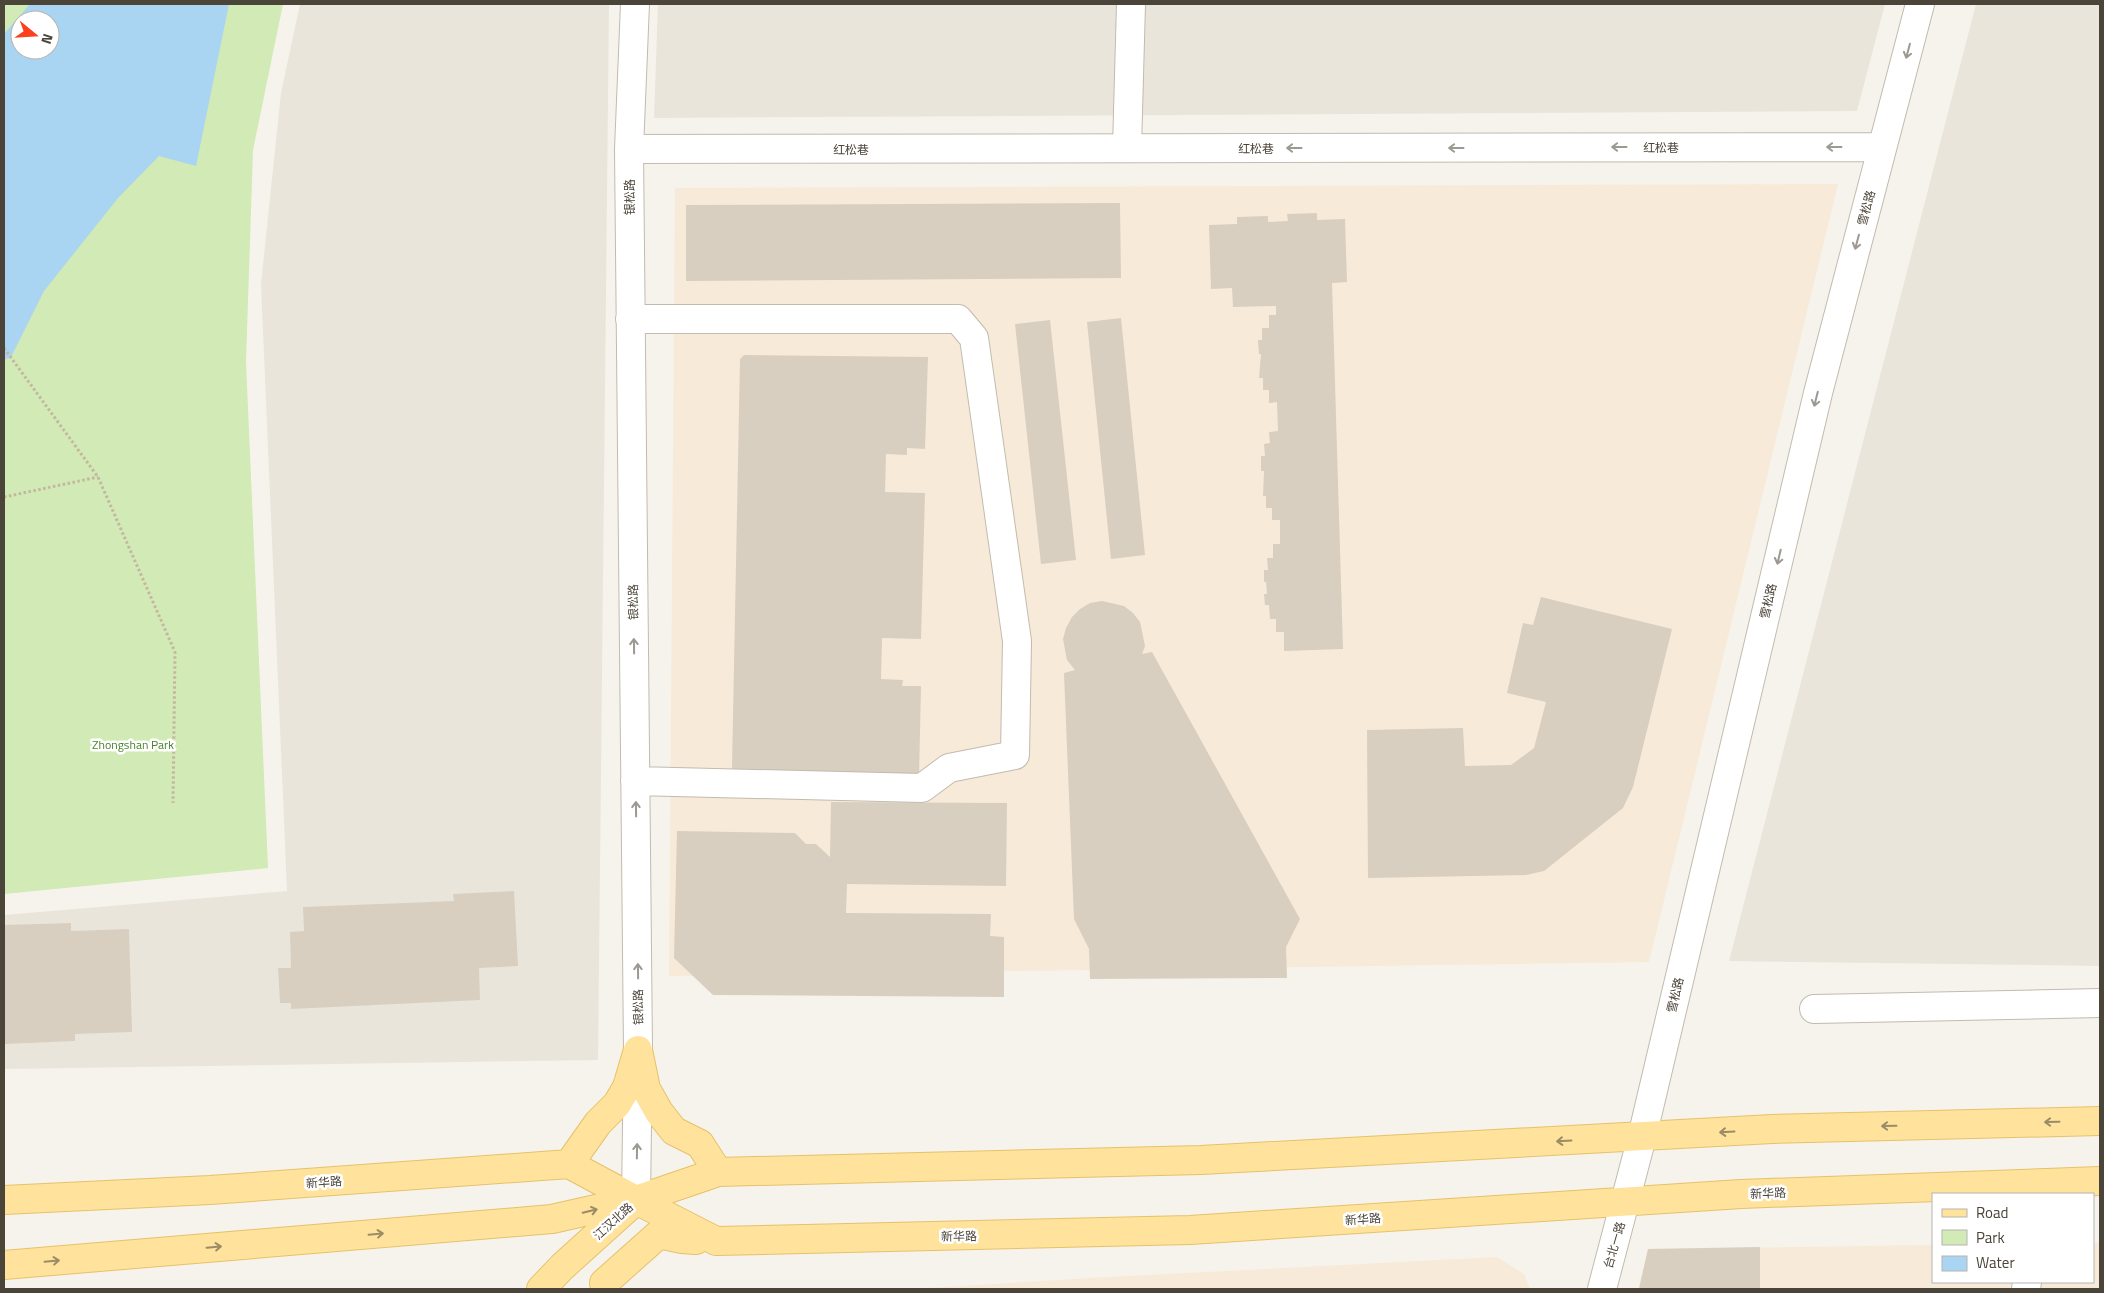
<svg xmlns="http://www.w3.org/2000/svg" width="2104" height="1293" font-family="'Titillium Web','Noto Sans SC',sans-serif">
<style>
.residential{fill:#eae5da}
.commercial{fill:#f7ead8}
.green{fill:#d2eab5;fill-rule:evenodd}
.water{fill:#a9d4f2;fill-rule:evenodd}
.building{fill:#d8cfc1}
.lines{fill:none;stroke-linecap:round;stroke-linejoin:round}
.minor-casing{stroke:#c2bbae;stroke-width:30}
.major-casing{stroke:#e6c16a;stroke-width:30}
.path{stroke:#c4b79f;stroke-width:3;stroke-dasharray:2.5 2.5;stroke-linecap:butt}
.minor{stroke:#fff;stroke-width:28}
.major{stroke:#ffe39c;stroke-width:28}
.oneway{stroke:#9c9892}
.oneway2{stroke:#9c8c66}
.labels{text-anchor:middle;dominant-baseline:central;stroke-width:5;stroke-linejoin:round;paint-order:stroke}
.street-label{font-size:12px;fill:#4b4439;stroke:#fff}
.park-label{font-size:12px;fill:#4a7f2a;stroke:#fff}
</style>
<rect width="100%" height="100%" fill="#f6f3ec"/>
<path class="residential" d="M300 4H609L598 1060 4 1069V915L287 891 261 284 281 93Z
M658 4H1885L1857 111 654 118Z
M1976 4H2100V966L1729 961Z"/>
<path class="commercial" d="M1838 184 1649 962 669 976 675 188Z
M2093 1243H2100V1289H1638L1648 1249 1933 1245V1282H2093Z
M1497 1257 1524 1274 1530 1289H911L1091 1278Z"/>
<path class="green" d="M4 4H283L253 150 246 362 268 868 4 894ZM20 20H50V50H20Z"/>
<path class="water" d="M30 4H229L196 166 159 156 118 198 44 291 11 357 4 360V34ZM20 20H50V50H20Z"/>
<path class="building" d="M1120 203 1121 278 686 281V205Z
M1317 213V220L1345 219 1347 282 1332 283 1343 649 1284 651V632H1276V619H1270L1269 605H1265L1264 594H1267L1266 582H1264V570H1268L1267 558H1273V544H1280V520H1272V508H1266V496H1263L1264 471H1261V456H1265L1264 444 1270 443 1269 432 1278 431 1277 402 1269 403V390H1263V378H1259L1261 354H1259L1258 340H1262V328H1269V315H1276V306L1233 307 1232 288 1211 289 1209 225 1237 224V217L1268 216V222L1288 221 1287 214Z
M1121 318 1145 555 1111 559 1087 322Z
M1050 320 1076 560 1041 564 1015 324Z
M744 355 928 357 925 449 907 448V455L886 454 885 492 925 493 921 639 882 638 881 679 903 680 902 686H921L919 777 737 772 732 768 740 359Z
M1541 597 1672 629 1633 787 1623 808 1544 871 1526 875 1368 878 1367 730 1463 728 1465 766 1511 765 1534 748 1546 702 1507 693 1523 623 1533 625Z
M1102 601 1124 606 1133 613 1140 622 1145 646 1142 654 1152 652 1300 919 1286 947 1287 978 1090 979 1089 949 1074 919 1064 673 1075 670 1067 660 1063 639 1066 628 1072 617 1080 609 1090 603Z
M831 802 1007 803 1006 886 847 884 846 913 991 914 990 936 1004 937V997L713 995 674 958 677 831 795 833 806 844H816L830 857Z
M514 891 518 966 479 968 480 1000 291 1009V1003H280L278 968H291L290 932 304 931 303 907 454 901 453 894Z
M71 923V931L129 929 132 1032 75 1034V1041L4 1044V925Z
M1760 1247V1289H1639L1648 1249Z"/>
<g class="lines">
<g class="minor-casing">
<path id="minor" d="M635 4 629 149 638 1050 636 1200
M1127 148 1131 4
M629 149 1882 147
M630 319H958L974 338 1017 641 1015 755 949 768 922 788 635 781
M1814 1009 2100 1003
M1602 1289 1642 1137 1818 393 1920 4
M2026 1289 2027 1282"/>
</g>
<g class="major-casing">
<path id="major" d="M569 1164 598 1123 617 1104 627 1087 638 1050 646 1089 659 1112 674 1131 700 1144 718 1172
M4 1200 210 1190 569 1164 636 1200 718 1172 1201 1160 1772 1129 2100 1121
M4 1265 552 1219 636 1200 716 1241 1190 1230 1741 1194 2100 1181
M604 1283 659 1234 682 1239 696 1240
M541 1289 562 1267 635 1201"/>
</g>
<path class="path" d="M4 348 98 477 175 652 173 803
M4 497 98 477"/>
<use href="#minor" class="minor"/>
<use href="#major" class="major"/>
</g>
<defs><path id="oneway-shaft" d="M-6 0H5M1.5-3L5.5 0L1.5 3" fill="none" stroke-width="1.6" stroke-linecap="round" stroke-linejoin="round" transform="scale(1.25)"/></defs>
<g class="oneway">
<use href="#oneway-shaft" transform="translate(1908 51) rotate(105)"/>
<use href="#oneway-shaft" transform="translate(1619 147) rotate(180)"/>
<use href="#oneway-shaft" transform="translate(1834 147) rotate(180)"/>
<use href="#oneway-shaft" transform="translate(1294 148) rotate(180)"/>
<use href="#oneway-shaft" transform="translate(1456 148) rotate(180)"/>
<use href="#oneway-shaft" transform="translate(1857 242) rotate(105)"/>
<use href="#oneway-shaft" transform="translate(1816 399) rotate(104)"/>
<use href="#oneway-shaft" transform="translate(1779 557) rotate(103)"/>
<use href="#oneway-shaft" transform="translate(634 646) rotate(-91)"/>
<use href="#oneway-shaft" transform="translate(636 809) rotate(-91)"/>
<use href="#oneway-shaft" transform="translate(638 971) rotate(-91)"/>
<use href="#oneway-shaft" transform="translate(637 1151) rotate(-89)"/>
</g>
<g class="oneway2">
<use href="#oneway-shaft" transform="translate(2052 1122) rotate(179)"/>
<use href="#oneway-shaft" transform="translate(1889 1126) rotate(179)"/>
<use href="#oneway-shaft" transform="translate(1727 1132) rotate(177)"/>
<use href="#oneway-shaft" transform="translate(1564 1141) rotate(177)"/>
<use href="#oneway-shaft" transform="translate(590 1211) rotate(-13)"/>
<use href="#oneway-shaft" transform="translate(376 1234) rotate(-5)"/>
<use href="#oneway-shaft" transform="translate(214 1247) rotate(-5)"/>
<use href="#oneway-shaft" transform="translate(52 1261) rotate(-5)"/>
</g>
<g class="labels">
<g class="street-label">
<text x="1661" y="147">红松巷</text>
<text x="1256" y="148">红松巷</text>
<text x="851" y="149">红松巷</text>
<text transform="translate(629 197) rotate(-90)">银松路</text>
<text transform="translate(1866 208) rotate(-75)">雪松路</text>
<text transform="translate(1768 601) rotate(-77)">雪松路</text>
<text transform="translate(633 602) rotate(-91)">银松路</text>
<text transform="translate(1675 995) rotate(-77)">雪松路</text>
<text transform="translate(638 1007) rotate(-91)">银松路</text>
<text transform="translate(324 1182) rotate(-4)">新华路</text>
<text transform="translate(1768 1193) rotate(-2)">新华路</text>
<text transform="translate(1363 1219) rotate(-4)">新华路</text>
<text transform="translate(613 1221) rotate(-42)">江汉北路</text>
<text transform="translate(959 1236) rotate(-1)">新华路</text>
<text transform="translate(1614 1245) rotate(-74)">台北一路</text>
</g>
<g class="park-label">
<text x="133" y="744">Zhongshan Park</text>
</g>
</g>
<rect width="2104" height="1293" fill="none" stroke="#4b4439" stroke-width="10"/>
<rect x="1932" y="1193" width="162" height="90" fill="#ffffff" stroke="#b7b4b0"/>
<rect x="1942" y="1209" width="25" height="8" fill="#ffe39c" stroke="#b7b4b0"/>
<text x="1976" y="1218" font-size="15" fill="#4b4439">Road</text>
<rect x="1942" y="1230" width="25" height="15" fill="#d2eab5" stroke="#b7b4b0"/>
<text x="1976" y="1243" font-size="15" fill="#4b4439">Park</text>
<rect x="1942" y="1256" width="25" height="15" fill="#a9d4f2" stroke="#b7b4b0"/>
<text x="1976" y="1268" font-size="15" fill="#4b4439">Water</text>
<g transform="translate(35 35) rotate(108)"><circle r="24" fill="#ffffff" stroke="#b7b4b0"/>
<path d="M0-4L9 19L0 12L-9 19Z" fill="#fc3f1d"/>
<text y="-8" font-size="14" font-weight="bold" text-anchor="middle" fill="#4b4439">N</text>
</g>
</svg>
